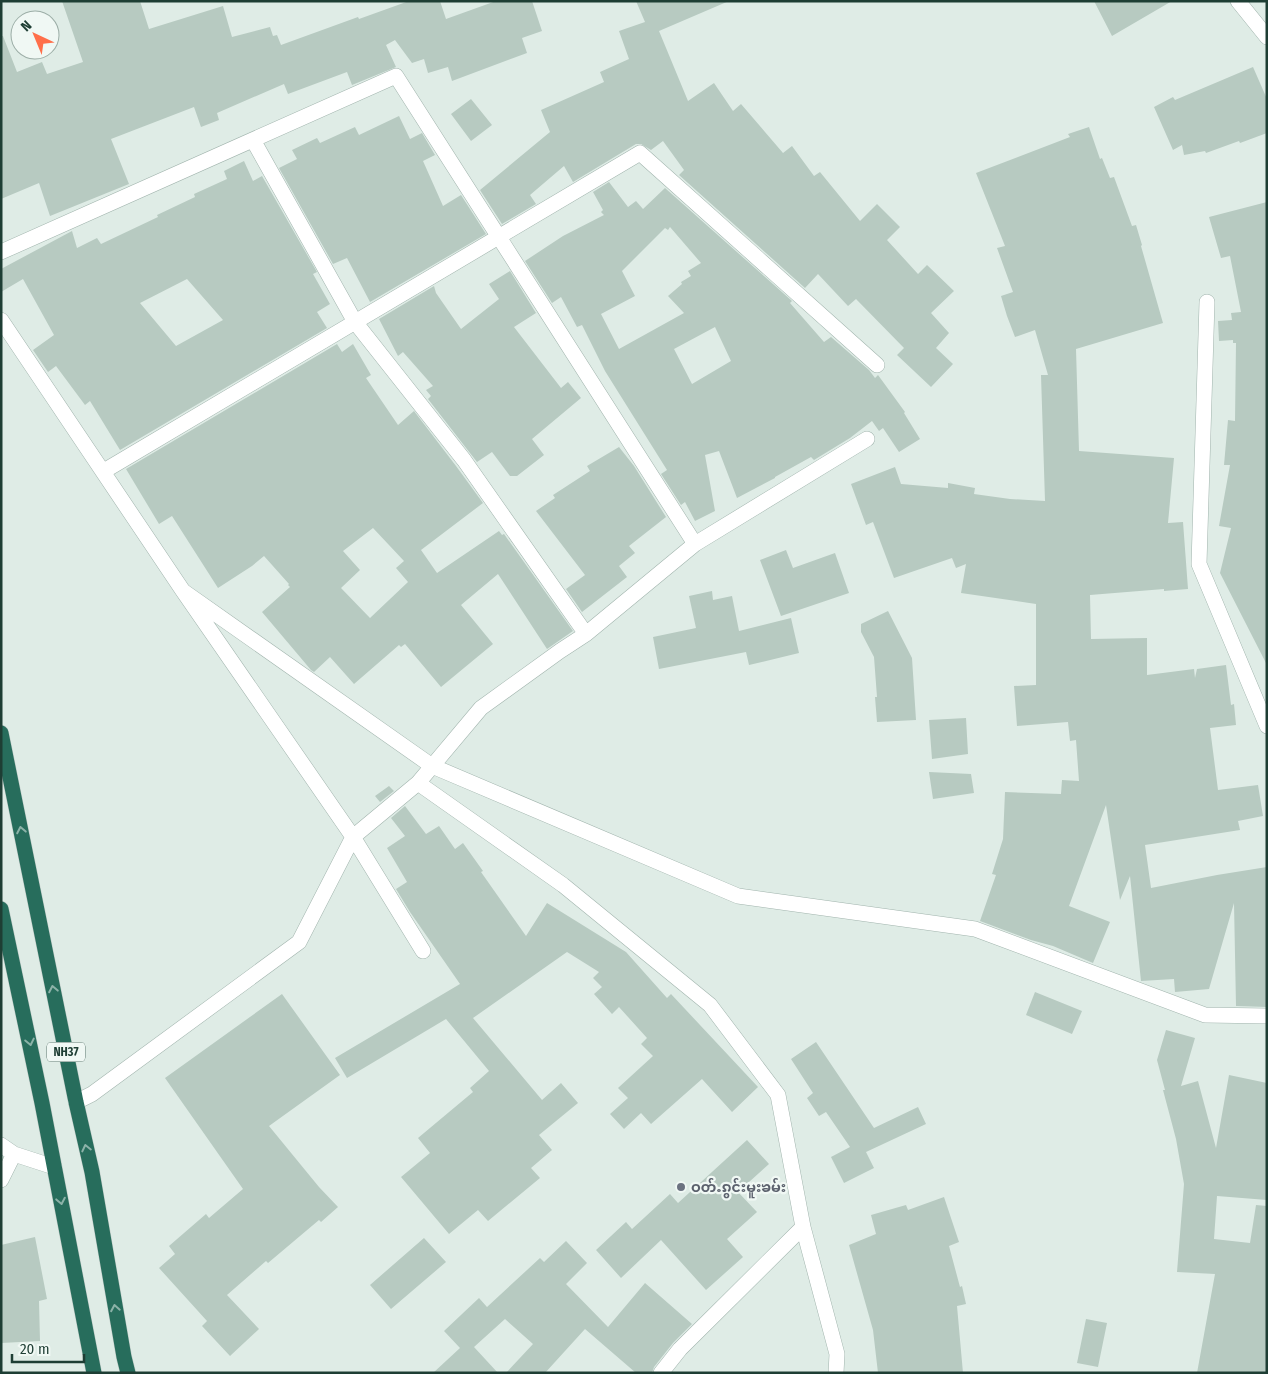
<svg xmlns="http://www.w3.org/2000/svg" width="1268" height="1374" font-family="'Fira Sans Condensed','Noto Sans Myanmar',sans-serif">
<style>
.building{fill:#b7cac1;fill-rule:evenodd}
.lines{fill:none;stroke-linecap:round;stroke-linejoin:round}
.street-casing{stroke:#a1b4ad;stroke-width:16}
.highway-casing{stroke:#c0c9c6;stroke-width:16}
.street{stroke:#fff;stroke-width:15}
.highway{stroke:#276d5c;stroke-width:15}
.oneway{stroke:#8cb2a8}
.worship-dot{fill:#6b7280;stroke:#f0f8f4;stroke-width:2}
.labels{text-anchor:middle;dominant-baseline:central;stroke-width:4.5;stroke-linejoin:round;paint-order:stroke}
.shield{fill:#f0f8f4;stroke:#5d766e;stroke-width:1}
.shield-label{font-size:12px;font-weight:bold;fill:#1e3e34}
.worship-label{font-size:14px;font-weight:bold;fill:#5b616d;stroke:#f0f8f4;text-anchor:start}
</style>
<rect width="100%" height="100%" fill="#dfece6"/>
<path class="building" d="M62 1H140L149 29 223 6 232 37 270 27 273 36 277 35 281 45 358 17 359 19 409 1H440L446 19 496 1H532L542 31 522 38 527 53 452 81 448 67 428 73 424 59 412 63 395 40 386 45 396 67 352 85 347 72 288 94 284 84 217 113 219 120 201 127 194 107 111 139 129 184 50 216 39 183 1 199V36H3L17 72 42 62 47 74 83 62Z
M636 1H729L659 31 688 101 714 83 733 111 741 104 783 153 792 146 814 176 820 172 860 221 877 204 900 227 887 240 918 274 927 265 954 291 931 313 949 333 936 348 953 364 931 387 897 355 904 348 856 299 848 306 818 274 805 288 679 175 684 170 663 141 651 150 641 144H636L573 182 564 166 530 195 536 204 502 224 480 190 550 132 541 110 604 82 600 72 629 59 619 31 645 22Z
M1094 1H1172L1112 36Z
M1253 67 1267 99V133L1240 143 1239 141 1206 153 1205 151 1184 155 1182 145 1173 150 1154 107 1173 97 1175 100Z
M471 99 492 125 471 141 451 114Z
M399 116 410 139 422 133 435 155 423 161 443 206 461 195 486 234 370 302 347 258 333 264 279 168 297 159 292 150 317 138 320 143 355 127 359 135Z
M1089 127 1100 159 1102 158 1110 178 1114 177 1132 226 1136 225 1142 245 1141 246 1163 323 1076 349 1079 451 1174 458 1168 523 1183 522 1188 589 1164 591V589L1090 595 1091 639 1147 638V675L1194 669 1195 678 1197 669 1226 665 1231 705 1234 704 1236 725 1210 728 1218 790 1258 785 1263 816 1238 821 1240 830 1145 845 1151 888 1217 875 1267 867V1007L1236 1006 1234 903 1209 989 1175 992 1174 979 1141 981 1130 876 1120 900 1106 805 1069 906 1110 922 1093 963 1053 946 1031 940 980 921 996 875 992 874 1003 839 1005 792 1061 794 1062 780 1079 781 1076 740 1070 741 1068 722 1017 726 1014 686 1036 685V604L961 593 966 564 956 568 952 558 894 578 873 522 866 525 851 484 895 467 901 484 948 488V483L975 488 974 494 1010 499 1045 501 1041 375H1048L1035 330 1015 337 1007 316 1001 296 1013 292 997 248 1005 246 976 173 1070 137 1068 134Z
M244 161 253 181 262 176 317 272 313 274 330 304 317 312 327 328 120 450 90 401 85 405 56 366 48 372 33 350 54 335 23 279 1 292V269L72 231 77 248 97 238 101 244 158 217 157 215 195 197 194 194 227 179 224 171ZM187 279 223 320 176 346 140 303Z
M609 182 628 207 636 201 643 209 665 188 792 301 790 303 824 342 831 337 869 370 875 378 878 375 905 412 904 413 920 439 899 452 883 428 879 431 872 421 850 438 814 460 811 457 775 477V478L737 498 719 451 705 455 715 511 695 521 685 502 681 505 661 474 667 470 605 371 582 325 577 327 561 297 552 303 525 261 563 236 604 215 601 212 603 210 593 192ZM670 227 701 263 688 271 691 276 681 282 682 284 668 296 684 313 619 349 601 314 635 296 622 271 665 228 668 230ZM715 327 731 361 692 384 674 349Z
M1267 202V665L1220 573 1231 528 1219 526 1230 465H1224L1228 420 1235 421 1236 343H1233V340L1219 341 1218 321 1232 320 1231 313 1241 312 1230 256 1221 258 1209 217Z
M510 271 536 313 514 327 561 388 568 382 581 398 532 439 544 455 517 476H510L492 452 477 462 428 399 431 396 426 390 433 386 403 352 398 356 379 319 434 286 436 293 461 329 499 299 489 284Z
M337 344 342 352 353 344 371 375 366 378 398 425 414 411 456 466 483 503 421 550 437 573 499 531 502 535 504 534 573 631 547 649 498 574 461 605 493 644 441 687 405 644 401 647 399 645 354 684 330 657 314 672 311 670 262 612 290 587 288 585 289 584 264 556 252 566 218 588 172 516 159 524 126 469ZM373 528 404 561 396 568 408 582 370 618 341 588 360 570 343 551Z
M619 447 634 466 666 517 629 546 635 553 619 566 627 577 582 612 566 589 585 575 536 511 555 498 553 495 590 471 587 466Z
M786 550 793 568 835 553 849 593 781 616 760 560Z
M712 591 713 600 732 596 739 631 791 618 799 653 749 665 746 652 659 669 653 637 696 628 689 596Z
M888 611 912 658 916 720 877 722 875 697H877L874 657 861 632V624Z
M966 718 968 754 932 759 929 720Z
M929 772 971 774 974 793 933 799Z
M389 786 394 791 380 802 375 796Z
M405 806 426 834 439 826 455 849 463 843 483 871 481 872 526 936 547 903 626 952 667 998 671 994 758 1087 732 1112 702 1079 651 1124 641 1113 624 1129 610 1114 628 1098 618 1088 653 1056 641 1044 647 1038 619 1007 612 1014 594 994 602 987 593 978 599 972 567 952 473 1018 542 1100 561 1083 578 1103 539 1135 552 1150 531 1168 540 1178 488 1221 478 1210 449 1234 401 1177 430 1153 418 1138 473 1092 470 1088 489 1071 446 1019 347 1078 335 1058 460 984 410 912 396 889 407 882 387 848 405 836 391 818Z
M1035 992 1082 1011 1072 1034 1026 1015Z
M282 994 340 1075 269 1126 319 1187 338 1207 321 1222 319 1220 268 1263 266 1261 227 1295 259 1329 230 1356 202 1326 207 1321 159 1268 175 1254 169 1246 206 1214 209 1218 243 1189 165 1078Z
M1166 1030 1195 1038 1181 1086 1198 1081 1216 1148 1229 1075 1267 1083V1200L1217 1196 1214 1239 1250 1243 1256 1205 1267 1206V1373H1197L1215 1274 1177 1272 1184 1184 1176 1139 1163 1090H1165L1157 1060Z
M816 1042 874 1128 918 1107 926 1124 866 1152 874 1168 844 1183 831 1157 850 1147 826 1112 819 1116 807 1098 813 1093 791 1059Z
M747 1140 769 1164 738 1192 757 1212 727 1239 743 1257 706 1290 661 1240 621 1278 596 1250 626 1222 632 1229 670 1194 678 1203Z
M944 1197 959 1242 949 1246 960 1287 962 1286 966 1304 957 1306 963 1373H878L873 1330 849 1245 876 1234 871 1215 906 1205 908 1210Z
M35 1237 47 1299 39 1301 40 1341 1 1343V1245Z
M424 1238 446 1262 391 1309 370 1285Z
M566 1241 587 1263 566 1284 608 1327 645 1283 692 1324 673 1343 654 1367 652 1373H636L585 1329 545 1373H506L533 1344 505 1319 474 1347 498 1373H433L460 1348 444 1331 479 1298 487 1307 540 1258 544 1262Z
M1086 1319 1107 1323 1098 1367 1077 1363Z"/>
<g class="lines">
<g class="street-casing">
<path id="street" d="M1238 1 1267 37
M253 140 355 322 464 460 586 634
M1 252 396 76 695 544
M1207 302 1199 564 1267 726
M1 320 183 591 353 837 423 951
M104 471 640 153 877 365
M183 591 432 766 738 896 975 929 1205 1015 1267 1016
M418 783 563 885 710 1005 778 1095 803 1227 837 1354 836 1373
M76 1102 92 1094 299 942 353 837 418 783 481 708 560 651 586 634 695 544 867 439
M1 1145 14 1154 54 1167
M1 1180 14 1154
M661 1373 680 1349 803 1227"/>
</g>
<g class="highway-casing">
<path id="highway" d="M1 733 76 1102 92 1172 124 1357 128 1373
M1 909 42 1103 94 1373"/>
</g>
<use href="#street" class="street"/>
<use href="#highway" class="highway"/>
</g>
<defs><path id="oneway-chevron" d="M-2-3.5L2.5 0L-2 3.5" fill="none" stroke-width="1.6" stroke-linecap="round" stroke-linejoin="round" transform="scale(1.25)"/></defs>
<g class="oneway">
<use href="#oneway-chevron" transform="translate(21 830) rotate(-101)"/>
<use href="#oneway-chevron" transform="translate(53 989) rotate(-101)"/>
<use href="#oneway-chevron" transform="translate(30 1042) rotate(78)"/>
<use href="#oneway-chevron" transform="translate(86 1148) rotate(-103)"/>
<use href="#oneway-chevron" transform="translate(61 1201) rotate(79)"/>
<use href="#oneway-chevron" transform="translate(115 1308) rotate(-100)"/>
</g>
<circle class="worship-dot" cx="681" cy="1187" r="5"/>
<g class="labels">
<rect class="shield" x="47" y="1042.5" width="38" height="19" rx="4"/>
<g class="shield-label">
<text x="66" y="1052">NH37</text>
</g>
<g class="worship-label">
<text x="691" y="1187">ဝတ်ႉၵွင်းမူးၶမ်း</text>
</g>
</g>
<rect width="1268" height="1374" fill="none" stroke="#1e3e34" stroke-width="5"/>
<g transform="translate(35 35) rotate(316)"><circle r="24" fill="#f0f8f4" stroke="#9caea7"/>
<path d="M0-4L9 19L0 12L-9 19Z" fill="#ff6f4a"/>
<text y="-8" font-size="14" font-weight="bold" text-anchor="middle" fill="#1e3e34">N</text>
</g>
<path d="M12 1354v8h72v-8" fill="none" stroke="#1e3e34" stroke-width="2.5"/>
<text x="20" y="1354" font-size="15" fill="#1e3e34" stroke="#f0f8f4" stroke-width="4" paint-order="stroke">20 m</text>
</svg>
